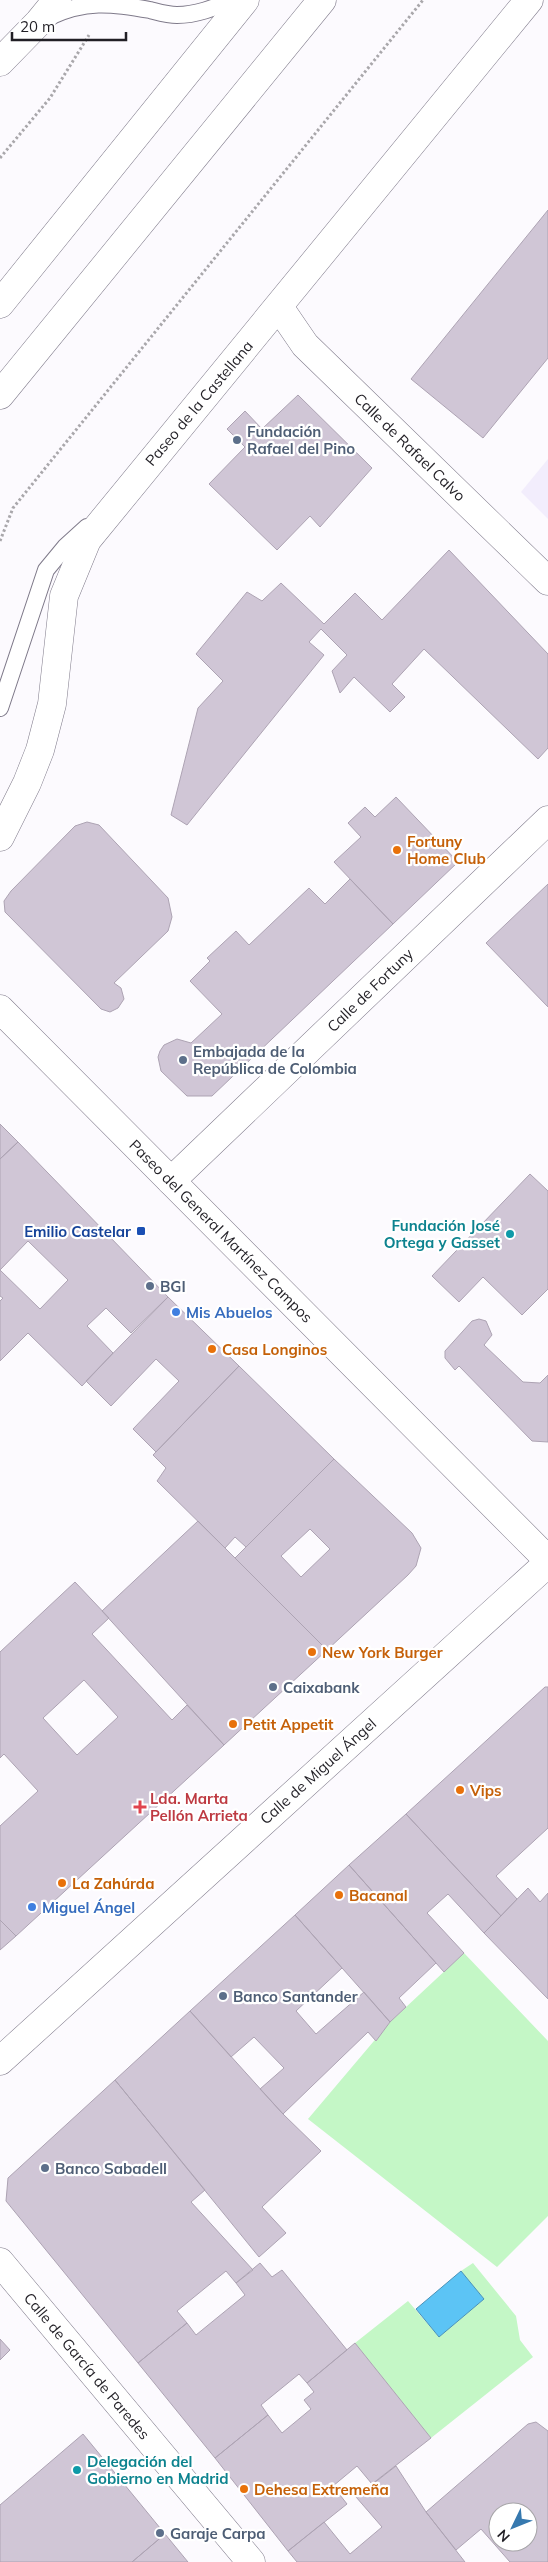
<svg xmlns="http://www.w3.org/2000/svg" width="548" height="2562" font-family="Mulish,sans-serif">
<style>
.built{fill:#f2edfc}
.green{fill:#c4f7c6}
.water{fill:#5cc4f5;stroke:#4a92b7}
.building{fill:#d0c6d6;stroke:#ada3b3;fill-rule:evenodd}
.lines{fill:none;stroke-linecap:round;stroke-linejoin:round}
.service-casing{stroke:#7f7a8a;stroke-width:18}
.minor-casing{stroke:#7f7a8a;stroke-width:29}
.tertiary-casing{stroke:#7f7a8a;stroke-width:29}
.trunk-casing{stroke:#7f7a8a;stroke-width:29}
.path{stroke:#a9a7ab;stroke-width:3;stroke-dasharray:2.5 2.5;stroke-linecap:butt}
.service{stroke:#fff;stroke-width:16}
.minor{stroke:#fff;stroke-width:28}
.tertiary{stroke:#fff;stroke-width:28}
.trunk{stroke:#fff;stroke-width:28}
.service-dot{fill:#5c6f8a;stroke:#fff;stroke-width:2}
.food-dot{fill:#e8710a;stroke:#fff;stroke-width:2}
.transit-dot{fill:#1a4fb4;stroke:#fff;stroke-width:2}
.culture-dot{fill:#0f9aa8;stroke:#fff;stroke-width:2}
.shop-dot{fill:#3f7fe0;stroke:#fff;stroke-width:2}
.health-dot{fill:#e0444e;stroke:#fff;stroke-width:2}
.labels{text-anchor:middle;dominant-baseline:central;stroke-width:4.5;stroke-linejoin:round;paint-order:stroke}
.street-label{font-size:15px;fill:#211f25;stroke:#fff}
.service-label{font-size:15px;font-weight:bold;fill:#4e5e75;stroke:#fff;text-anchor:start}
.food-label{font-size:15px;font-weight:bold;fill:#c56008;stroke:#fff;text-anchor:start}
.culture-label{font-size:15px;font-weight:bold;fill:#0d838f;stroke:#fff;text-anchor:end}
.transit-label{font-size:15px;font-weight:bold;fill:#164399;stroke:#fff;text-anchor:end}
.shop-label{font-size:15px;font-weight:bold;fill:#366cbe;stroke:#fff;text-anchor:start}
.health-label{font-size:15px;font-weight:bold;fill:#be3a42;stroke:#fff;text-anchor:start}
</style>
<rect width="100%" height="100%" fill="#fcfafe"/>
<path class="built" d="M548 459V519L521 492Z"/>
<path class="green" d="M464 1953 548 2041V2216L497 2267 308 2119 390 2022Z
M473 2263 516 2316 520 2340 533 2357 431 2438 355 2343 408 2301 439 2337 484 2299 461 2271Z"/>
<path class="water" d="M461 2271 484 2299 439 2337 416 2309Z"/>
<path class="building" d="M548 210V358L483 438 411 379Z
M298 395 372 468 320 527 310 516 277 550 209 484 245 447 227 429 245 411 262 429Z
M449 550 548 654V748L538 759 424 649 392 684 405 697 390 712 354 677 340 693 332 671 347 655 321 629 309 642 324 655 187 825 171 815 198 708 223 681 196 654 247 592 262 601 281 583 324 624 355 593 382 620Z
M396 797 458 862 393 924 334 862 361 837 348 823 365 807 375 817Z
M87 822 99 825 168 898 172 917 168 931 114 983 121 988 124 999 118 1008 110 1012 101 1009 5 912 4 901 11 891 75 826Z
M350 879 393 924 212 1096H187L161 1071 158 1057 160 1051 164 1045 177 1039 191 1043 222 1014 190 981 210 961 207 958 236 931 249 945 309 888 325 904Z
M548 884V1007L486 943Z
M0 1124 18 1142 0 1159Z
M18 1142 168 1297 131 1333 106 1308 87 1326 113 1353 82 1386 28 1333 0 1361V1301L3 1298 0 1296V1270L40 1309 68 1280 28 1241 0 1270V1159Z
M530 1174 548 1191V1289L522 1315 483 1277 459 1302 432 1276Z
M168 1297 239 1366 156 1452 133 1429 179 1381 156 1359 111 1406 86 1381Z
M479 1319 486 1321 492 1335 484 1345 523 1382 540 1383 548 1375V1442L532 1441 459 1366 455 1370 445 1358V1351L472 1321Z
M239 1366 334 1459 246 1547 235 1537 225 1548 157 1481 166 1468 153 1455Z
M334 1459 412 1533 421 1548 416 1566 408 1575 327 1650 235 1558ZM310 1529 330 1549 301 1577 281 1556Z
M198 1521 327 1650 224 1745 102 1611Z
M75 1582 109 1618 92 1634 172 1720 187 1705 224 1745 16 1936 0 1920V1826L38 1791 4 1754 0 1758V1652ZM84 1680 118 1717 77 1755 43 1718Z
M545 1687H548V1828L496 1876 517 1899 501 1916 406 1814Z
M406 1814 501 1916 484 1933 448 1894 427 1913 464 1953 444 1972 349 1865Z
M349 1865 436 1963 399 1998 406 2007 390 2022 295 1915Z
M528 1888 540 1902 548 1893V1999L484 1933Z
M295 1915 342 1968 296 2011 316 2034 364 1992 390 2022 376 2041 368 2032 283 2114 260 2089 284 2068 254 2037 231 2057 190 2011Z
M0 1920 16 1936 0 1950Z
M190 2011 283 2114 321 2151 262 2207 286 2233 259 2257 115 2080Z
M115 2080 205 2190 191 2202 253 2270 236 2283 226 2271 177 2311 187 2323 138 2363 6 2201 8 2178Z
M260 2263 272 2277 282 2270 347 2350 307 2383 299 2374 261 2405 268 2415 215 2458 138 2363 187 2323 196 2335 245 2295 236 2283Z
M0 2339 10 2350 0 2360Z
M355 2343 431 2438 372 2484 357 2466 333 2486 347 2504 288 2551 215 2458 268 2415 282 2433 311 2409 304 2400 314 2392 307 2383Z
M536 2422 548 2431V2562H510L481 2529 456 2550 426 2512 528 2424ZM498 2512H528V2542H498Z
M83 2434 165 2534 132 2562H0V2505Z
M396 2466 426 2512 465 2562H297L288 2551 324 2522 350 2554 382 2527 356 2497Z
M165 2534 188 2562H132Z"/>
<g class="lines">
<g class="service-casing">
<path id="service" d="M49 17C85 0 111 3 150 10 158 12 168 15 177 15 196 15 214 8 232 0
M0 708 46 570 65 547 87 527"/>
</g>
<g class="minor-casing">
<path id="minor" d="M0 62 39 22 57 0
M279 307 305 345 548 581
M0 837 27 783 40 750 52 704 64 596 87 540 529 0
M171 1181 548 820
M0 2262 251 2562"/>
</g>
<g class="tertiary-casing">
<path id="tertiary" d="M0 1009 548 1560
M0 2061 548 1563"/>
</g>
<g class="trunk-casing">
<path id="trunk" d="M0 304 245 0
M0 395 322 0"/>
</g>
<path class="path" d="M0 158 50 98 89 35
M0 541 13 508 423 0"/>
<use href="#service" class="service"/>
<use href="#minor" class="minor"/>
<use href="#tertiary" class="tertiary"/>
<use href="#trunk" class="trunk"/>
</g>
<g class="service-dot">
<circle cx="237" cy="440" r="5"/>
<circle cx="183" cy="1060" r="5"/>
<circle cx="150" cy="1286" r="5"/>
<circle cx="273" cy="1687" r="5"/>
<circle cx="223" cy="1996" r="5"/>
<circle cx="45" cy="2168" r="5"/>
<circle cx="160" cy="2533" r="5"/>
</g>
<g class="food-dot">
<circle cx="397" cy="850" r="5"/>
<circle cx="212" cy="1349" r="5"/>
<circle cx="312" cy="1652" r="5"/>
<circle cx="233" cy="1724" r="5"/>
<circle cx="460" cy="1790" r="5"/>
<circle cx="62" cy="1883" r="5"/>
<circle cx="339" cy="1895" r="5"/>
<circle cx="244" cy="2489" r="5"/>
</g>
<rect class="transit-dot" x="136" y="1226" width="10" height="10" rx="2.5"/>
<g class="culture-dot">
<circle cx="510" cy="1234" r="5"/>
<circle cx="77" cy="2470" r="5"/>
</g>
<g class="shop-dot">
<circle cx="176" cy="1312" r="5"/>
<circle cx="32" cy="1907" r="5"/>
</g>
<path class="health-dot" d="M137.5 1799.5h5v5h5v5h-5v5h-5v-5h-5v-5h5z"/>
<g class="labels">
<g class="street-label">
<text transform="translate(199 403) rotate(-50)">Paseo de la Castellana</text>
<text transform="translate(410 447) rotate(44)">Calle de Rafael Calvo</text>
<text transform="translate(370 990) rotate(-44)">Calle de Fortuny</text>
<text transform="translate(221 1231) rotate(45)">Paseo del General Martínez Campos</text>
<text transform="translate(318 1771) rotate(-42)">Calle de Miguel Ángel</text>
<text transform="translate(87 2366) rotate(50)">Calle de García de Paredes</text>
</g>
<g class="service-label">
<text x="247" y="431">Fundación<tspan x="247" dy="17">Rafael del Pino</tspan></text>
<text x="193" y="1051">Embajada de la<tspan x="193" dy="17">República de Colombia</tspan></text>
<text x="160" y="1286">BGI</text>
<text x="283" y="1687">Caixabank</text>
<text x="233" y="1996">Banco Santander</text>
<text x="55" y="2168">Banco Sabadell</text>
<text x="170" y="2533">Garaje Carpa</text>
</g>
<g class="food-label">
<text x="407" y="841">Fortuny<tspan x="407" dy="17">Home Club</tspan></text>
<text x="222" y="1349">Casa Longinos</text>
<text x="322" y="1652">New York Burger</text>
<text x="243" y="1724">Petit Appetit</text>
<text x="470" y="1790">Vips</text>
<text x="72" y="1883">La Zahúrda</text>
<text x="349" y="1895">Bacanal</text>
<text x="254" y="2489">Dehesa Extremeña</text>
</g>
<g class="culture-label">
<text x="500" y="1225">Fundación José<tspan x="500" dy="17">Ortega y Gasset</tspan></text>
<text x="87" y="2461" text-anchor="start">Delegación del<tspan x="87" dy="17">Gobierno en Madrid</tspan></text>
</g>
<g class="transit-label">
<text x="131" y="1231">Emilio Castelar</text>
</g>
<g class="shop-label">
<text x="186" y="1312">Mis Abuelos</text>
<text x="42" y="1907">Miguel Ángel</text>
</g>
<g class="health-label">
<text x="150" y="1798">Lda. Marta<tspan x="150" dy="17">Pellón Arrieta</tspan></text>
</g>
</g>
<g transform="translate(513 2527) rotate(227)"><circle r="24" fill="#ffffff" stroke="#a6a5a8"/>
<path d="M0-4L9 19L0 12L-9 19Z" fill="#3679af"/>
<text y="-8" font-size="14" font-weight="bold" text-anchor="middle" fill="#211f25">N</text>
</g>
<path d="M12 32v8h114v-8" fill="none" stroke="#211f25" stroke-width="2.5"/>
<text x="20" y="32" font-size="15" fill="#211f25" stroke="#ffffff" stroke-width="4" paint-order="stroke">20 m</text>
</svg>
